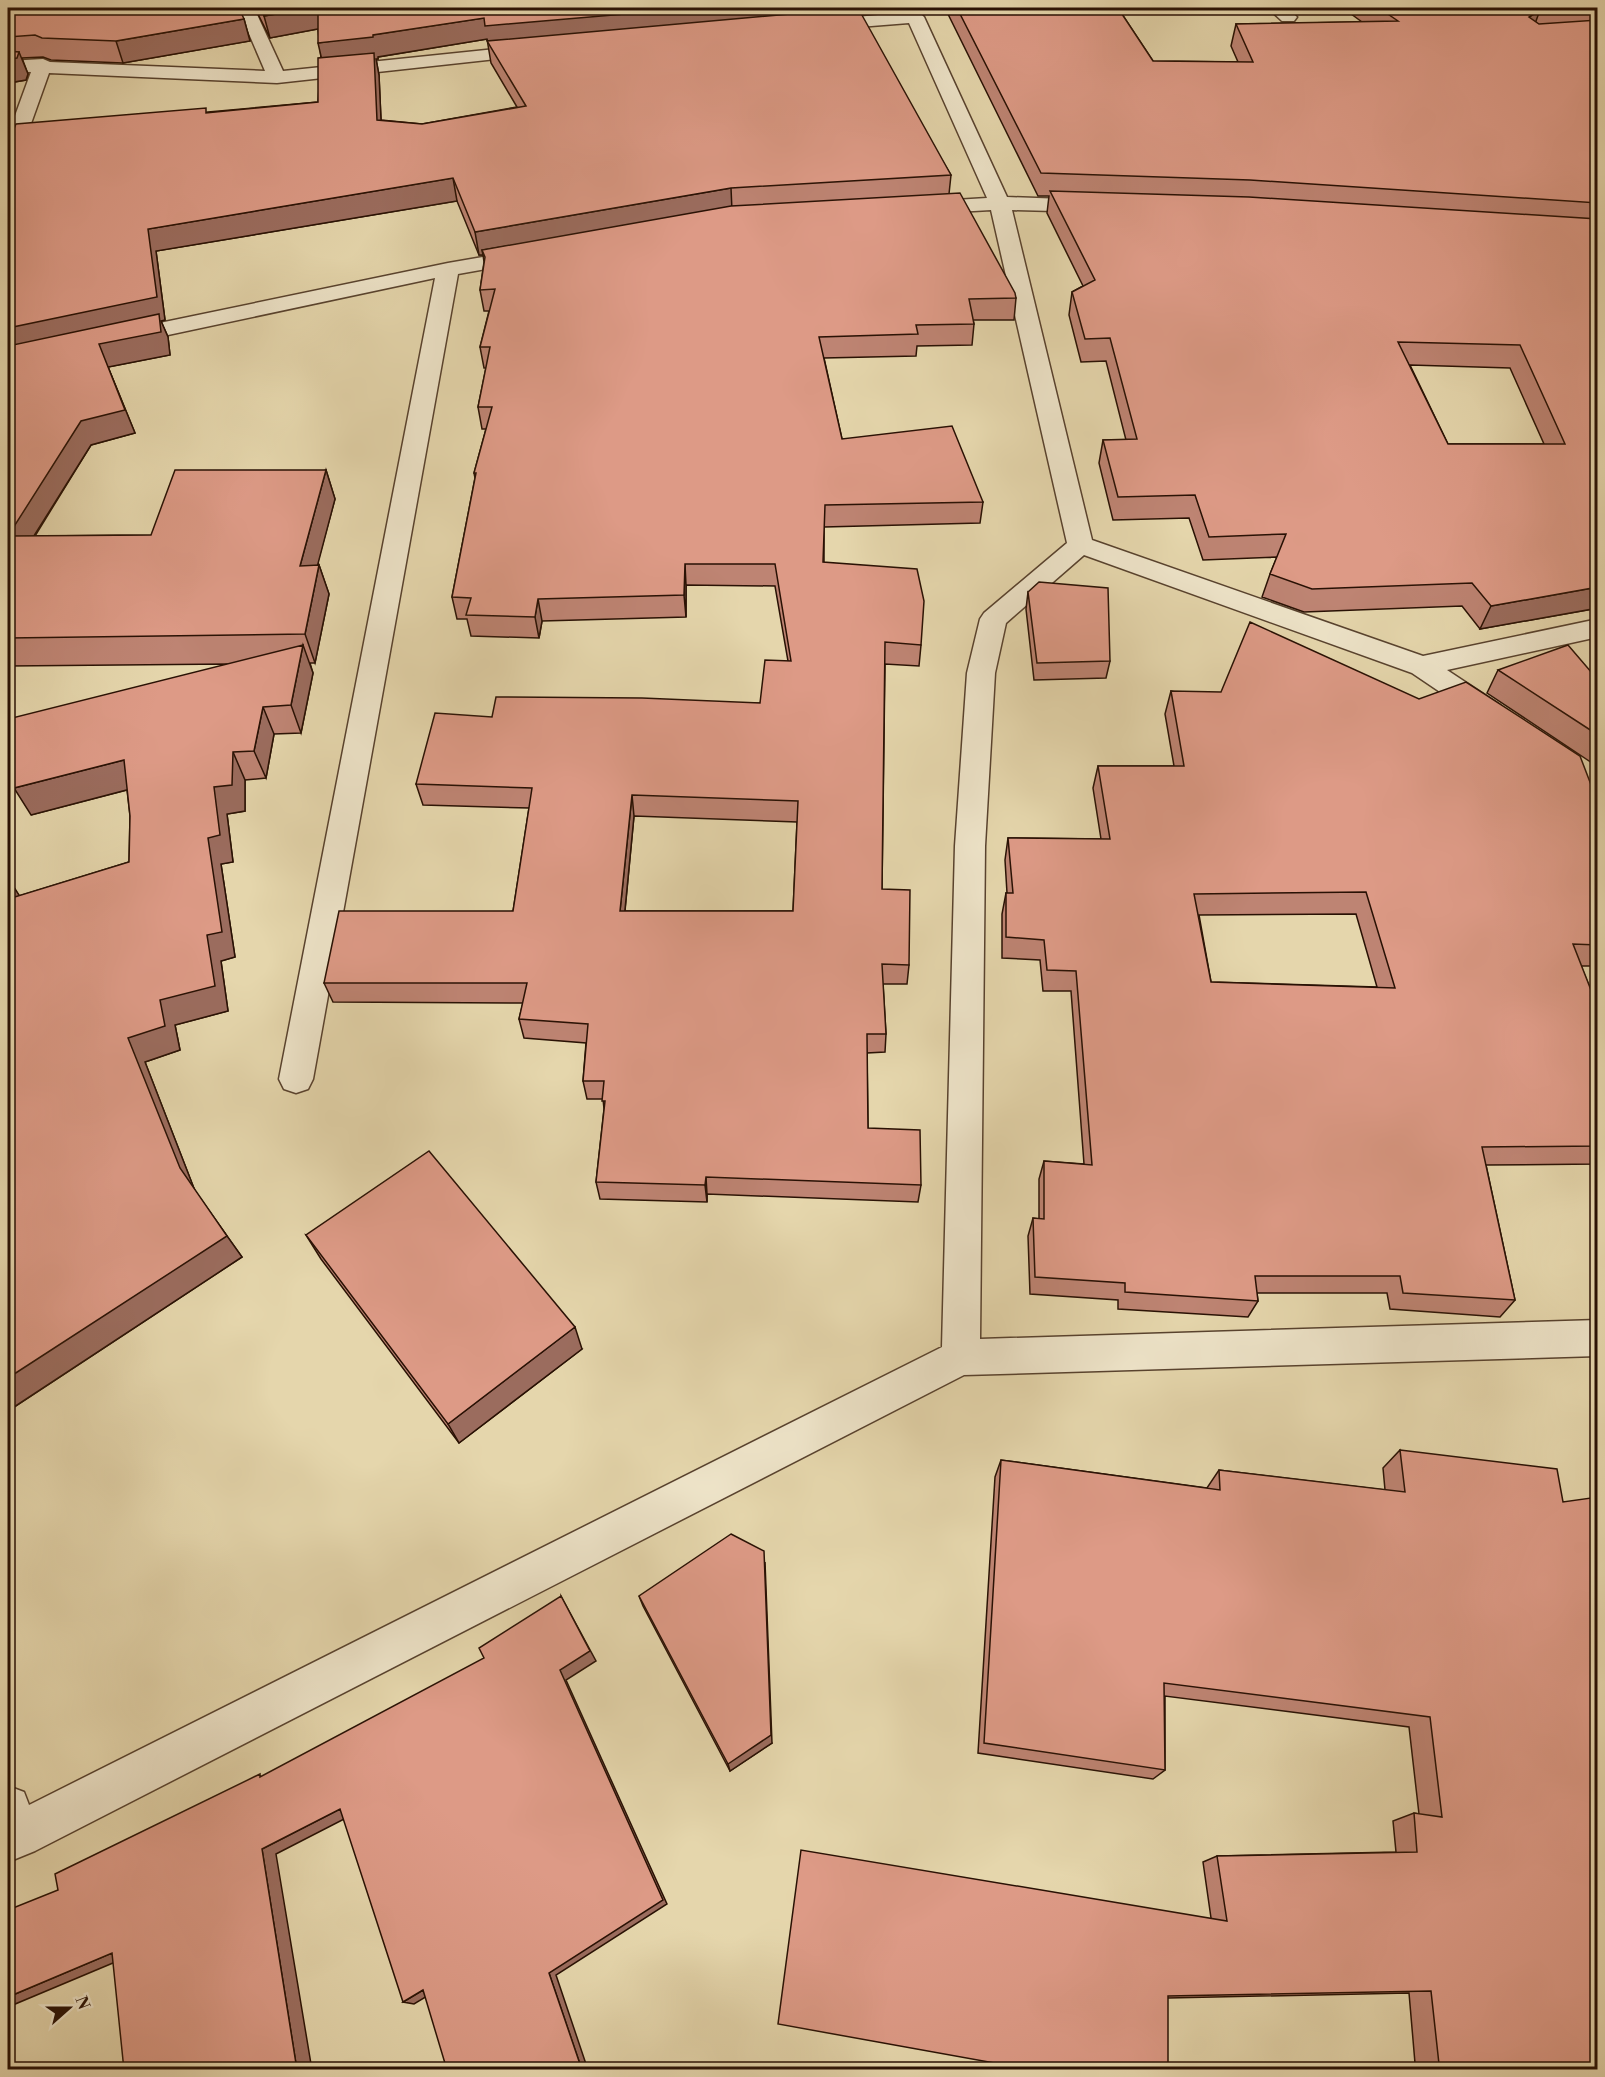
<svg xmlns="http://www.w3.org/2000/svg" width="1605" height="2077" font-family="'Libre Bodoni',serif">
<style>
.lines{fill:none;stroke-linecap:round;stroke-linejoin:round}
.street-casing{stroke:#58422e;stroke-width:3}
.street{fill:#eee4c9;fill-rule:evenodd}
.wall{fill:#be8473;stroke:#291104;stroke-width:1.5;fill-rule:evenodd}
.shaded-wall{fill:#9b6c5e;stroke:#291104;stroke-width:1.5}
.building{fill:#dd9a86;stroke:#291104;stroke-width:1.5;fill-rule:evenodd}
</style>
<rect width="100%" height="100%" fill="#e5d6ac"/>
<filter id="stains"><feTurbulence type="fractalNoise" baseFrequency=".00333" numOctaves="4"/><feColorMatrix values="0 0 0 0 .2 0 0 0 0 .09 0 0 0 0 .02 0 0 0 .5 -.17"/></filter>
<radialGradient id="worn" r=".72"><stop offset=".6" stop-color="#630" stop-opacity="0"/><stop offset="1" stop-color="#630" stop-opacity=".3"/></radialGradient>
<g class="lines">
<g class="street-casing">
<path id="street" d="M238 8H254L283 71 534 45 543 50 534 55 277 83 49 73 18 160 15 164 8 166V135L31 72 8 71V61L43 59 50 62 265 71Z
M898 8H915L924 17 1007 197 1092 200 1099 202 1102 206 1099 210 1092 212 1012 210 1092 540 1423 656 1598 619V637L1447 670 1500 705 1504 712 1500 719 1490 722 1480 719 1412 673 1084 555 1006 623 995 673 985 846 980 1339 1598 1320V1356L964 1375 35 1851 8 1862V1786L24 1792 29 1805 942 1347 955 846 967 673 980 619 984 613 1067 543 991 210 922 214 915 212 912 208 915 204 922 202 987 198 909 23 821 30 812 25 821 20 901 13Z
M1268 8H1287L1297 17 1294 21H1282Z
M529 249 537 250 540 255 537 260 458 274 313 1079 308 1089 296 1093 284 1089 279 1079 435 278 121 345 113 343 110 338 113 333 121 331 448 263Z"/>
</g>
<use href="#street" class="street"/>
</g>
<path class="wall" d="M8 8 244 19 250 41 123 63 51 60 43 57 22 58 28 74 26 80 8 83Z
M255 8H849L951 175 949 194 1016 298 1014 320H973L974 324 972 345 917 346 916 356 824 358 842 439 983 502 980 523 824 527V562L921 645 919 666 885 664 882 889 909 965 907 984H883L886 1034 885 1052 867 1053 868 1128 921 1185 918 1202 707 1194V1202L600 1199 596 1182 604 1109 603 1099H587L583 1081 586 1043 524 1038 519 1019 523 1003 333 1002 324 983 513 911 529 808 423 805 416 784 492 717 760 703 788 661 775 586 686 585V617L542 621 539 638 471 636 467 619H457L452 597 475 478 474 473 486 429H482L478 407 486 368H484L480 347 489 311H484L480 290 484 262 483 255H479L457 201 156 251 165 320 161 321 168 337 170 355 108 367 135 433 91 445 35 536 151 535 326 470 335 499 317 565H319L329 594 315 663H310L313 673 301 733 274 734 266 778 245 780V811L227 814 233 862 221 864 235 957 221 961 228 1011 175 1025 180 1050 145 1062 195 1191 242 1257 8 1411V878L19 896 129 862 130 816 127 790 31 815 229 664 8 666V143L208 112 318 102 321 58 318 29 270 38ZM487 39 491 63 517 107 422 124 381 120 379 75 376 59H378V57ZM634 816 797 822 793 911H625Z
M945 8H1118L1153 61 1238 62 1231 46 1236 24 1362 22 1343 8H1598V608L1480 629 1462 606 1304 612 1262 597 1270 574 1277 557 1203 560 1189 518 1113 520 1099 463 1103 440H1126L1106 361 1081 362 1069 315 1072 292 1083 286 1047 213 1049 196H1038ZM1410 365 1510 368 1544 444H1448Z
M1028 592 1110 661 1106 678 1034 680 1026 609Z
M1498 670 1598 680V774L1592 763 1487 693Z
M1171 691 1598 803V966H1581L1598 1008V1164L1486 1165 1515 1300 1500 1317 1390 1309 1387 1293H1257L1258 1301 1248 1317 1118 1309V1300L1030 1294 1028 1236 1033 1218 1039 1219V1179L1044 1161 1084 1164 1071 991H1043L1040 960 1002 958V914L1006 893H1007L1005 860 1008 838 1101 839 1093 788 1098 766H1174L1165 714ZM1356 914 1377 987 1211 982 1199 915Z
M306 1235 582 1349 459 1443 321 1259Z
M1400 1450 1598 2070H1462L1415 2063 1409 1993 1168 1998 1031 2070 1211 1918 1203 1862 1217 1856 1396 1852 1393 1821 1414 1813 1419 1814 1409 1727 1165 1696V1770L1153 1779 978 1753 995 1477 1001 1460 1207 1488 1219 1470 1385 1490 1383 1468Z
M639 1596 772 1743 730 1771 643 1606Z"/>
<path class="shaded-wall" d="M314 8H318L323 28 270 38 264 16Z
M695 8H849V15L488 42 487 39 378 57V59H376L379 75 382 142 323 65 318 43 484 18Z
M1540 10 1532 32 1529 17Z
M244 19 250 41 123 63 116 41Z
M19 52 28 74 26 80 8 83V59Z
M453 178 457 201 156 251 165 320 161 321 168 337 170 355 108 367 135 433 91 445 10 574 8 569V328L148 229Z
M731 188 732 211 482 250 483 255H479L475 232Z
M326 470 335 499 310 594 300 566Z
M685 564 686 585V617L684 595Z
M319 565 329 594 315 663 305 634Z
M1598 587V608L1480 629 1491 606Z
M538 599 542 621 539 638 535 617Z
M303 645 313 673 301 733 291 705Z
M263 707 274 734 266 778 254 751Z
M233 752 245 780V811L227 814 233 862 221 864 235 957 221 961 228 1011 175 1025 180 1050 145 1062 195 1191 242 1257 8 1411V1378L128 1038 160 1000 207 935 208 838 214 787Z
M124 760 138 787 31 815 14 788Z
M632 795 634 816 623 930 620 911Z
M8 878 19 895 24 926 8 902Z
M706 1177 707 1194V1202L705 1185Z
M575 1327 582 1349 459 1443 448 1424Z
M765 1562 772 1743 730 1771 728 1764Z
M561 1596 596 1661 566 1680 667 1904 556 1975 588 2070H582L549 1973 560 1670Z
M340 1809 352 1815 276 1854 312 2070H297L262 1849Z
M112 1953 132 1955 8 2007V1997Z
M423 1990 434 1992 414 2004 403 2002Z"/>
<path class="building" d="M8 8H239L244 19 116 41 42 38 35 35 8 37Z
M260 8H314L264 16Z
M318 8H695L485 26 484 18 373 35V37L318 43Z
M858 8 951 175 731 188 475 232 453 178 148 229 157 297 8 328V143L16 124 206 108V113L318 102V58L374 53 377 120 422 124 526 106 487 41Z
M957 8H1118L1153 61 1253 62 1236 24 1398 21 1379 8H1575L1540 10 1529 17 1539 24 1598 20V203L1250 180 1041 173Z
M8 51 19 52 17 58 8 59Z
M1050 191 1249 197 1598 219V587L1491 606 1472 583 1312 589 1270 574 1286 534 1209 537 1195 495 1118 497 1103 440 1137 439 1110 338 1085 339 1072 292 1095 280ZM1398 342 1520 345 1565 444H1448Z
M960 193 1015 293 1016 298 969 299 974 324 916 325 918 334 819 337 842 439 952 426 983 502 825 505 823 562 917 569 924 601 921 645 885 642 882 889 910 890 909 965 882 964 886 1034H867L868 1128 920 1130 921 1185 706 1177 705 1185 596 1182 605 1101H602L604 1081H583L588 1024 519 1019 527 983H324L339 911H513L532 788 416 784 435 713 492 717 496 697 642 698 760 703 765 660 791 661 775 564H685L684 595 538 599 535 617 466 615 471 598 452 597 476 473H474L492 407H478L490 347H480L495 289 480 290 485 257 482 250 731 206ZM632 795 798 801 793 911H620Z
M159 314 161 332 99 344 125 410 81 421 8 536V346Z
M175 470H326L300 566 319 565 305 634 8 638V540L9 536 151 535Z
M1039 582 1108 588 1110 661 1037 663 1028 592Z
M1250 622 1419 699 1466 682 1580 756 1598 803V945L1573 944 1598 1008V1146L1482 1147 1515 1300 1403 1293 1400 1276H1255L1258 1301 1125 1292V1283L1035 1277 1033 1218 1044 1219V1161L1092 1165 1076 971 1047 970 1044 940 1006 937V893H1013L1008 838 1110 839 1098 766H1184L1171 691 1221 692ZM1366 892 1395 988 1211 982 1194 894Z
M303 645 291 705 263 707 254 751 233 752 232 785 214 787 220 835 208 838 222 932 207 935 215 986 160 1000 165 1026 128 1038 180 1168 227 1236 8 1378V899L129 862 130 816 124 760 14 788 8 738V719Z
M1568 645 1598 680V735L1498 670Z
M429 1151 575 1327 448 1424 306 1235Z
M1400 1450 1557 1469 1563 1502 1598 1497V2070H1479L1439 2064 1431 1991 1168 1996V2070H1033L778 2024 801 1850 1227 1921 1217 1856 1417 1852 1414 1813 1442 1817 1430 1717 1164 1683 1165 1770 984 1743 1001 1460 1220 1490 1219 1470 1405 1492Z
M731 1534 764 1551 771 1735 728 1764 639 1596Z
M561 1596 590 1651 560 1670 663 1900 549 1973 582 2070H447L423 1990 403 2002 340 1809 262 1849 297 2070H124L112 1953 8 1997V1910L58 1890 55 1874 260 1774V1777L484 1658 479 1648Z"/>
<rect width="1605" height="2077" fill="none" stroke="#e5d6ac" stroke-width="30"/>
<rect x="9" y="9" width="1587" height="2059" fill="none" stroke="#291104" stroke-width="3"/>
<rect x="15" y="15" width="1575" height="2047" fill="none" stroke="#291104" stroke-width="1.5"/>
<g transform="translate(69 2008) rotate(69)" stroke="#eee4c9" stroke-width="4.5" paint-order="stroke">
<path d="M0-4.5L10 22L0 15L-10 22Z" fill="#291104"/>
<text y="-9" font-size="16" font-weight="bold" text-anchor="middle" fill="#291104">N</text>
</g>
<rect width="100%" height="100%" filter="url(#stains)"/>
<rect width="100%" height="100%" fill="url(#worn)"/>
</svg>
